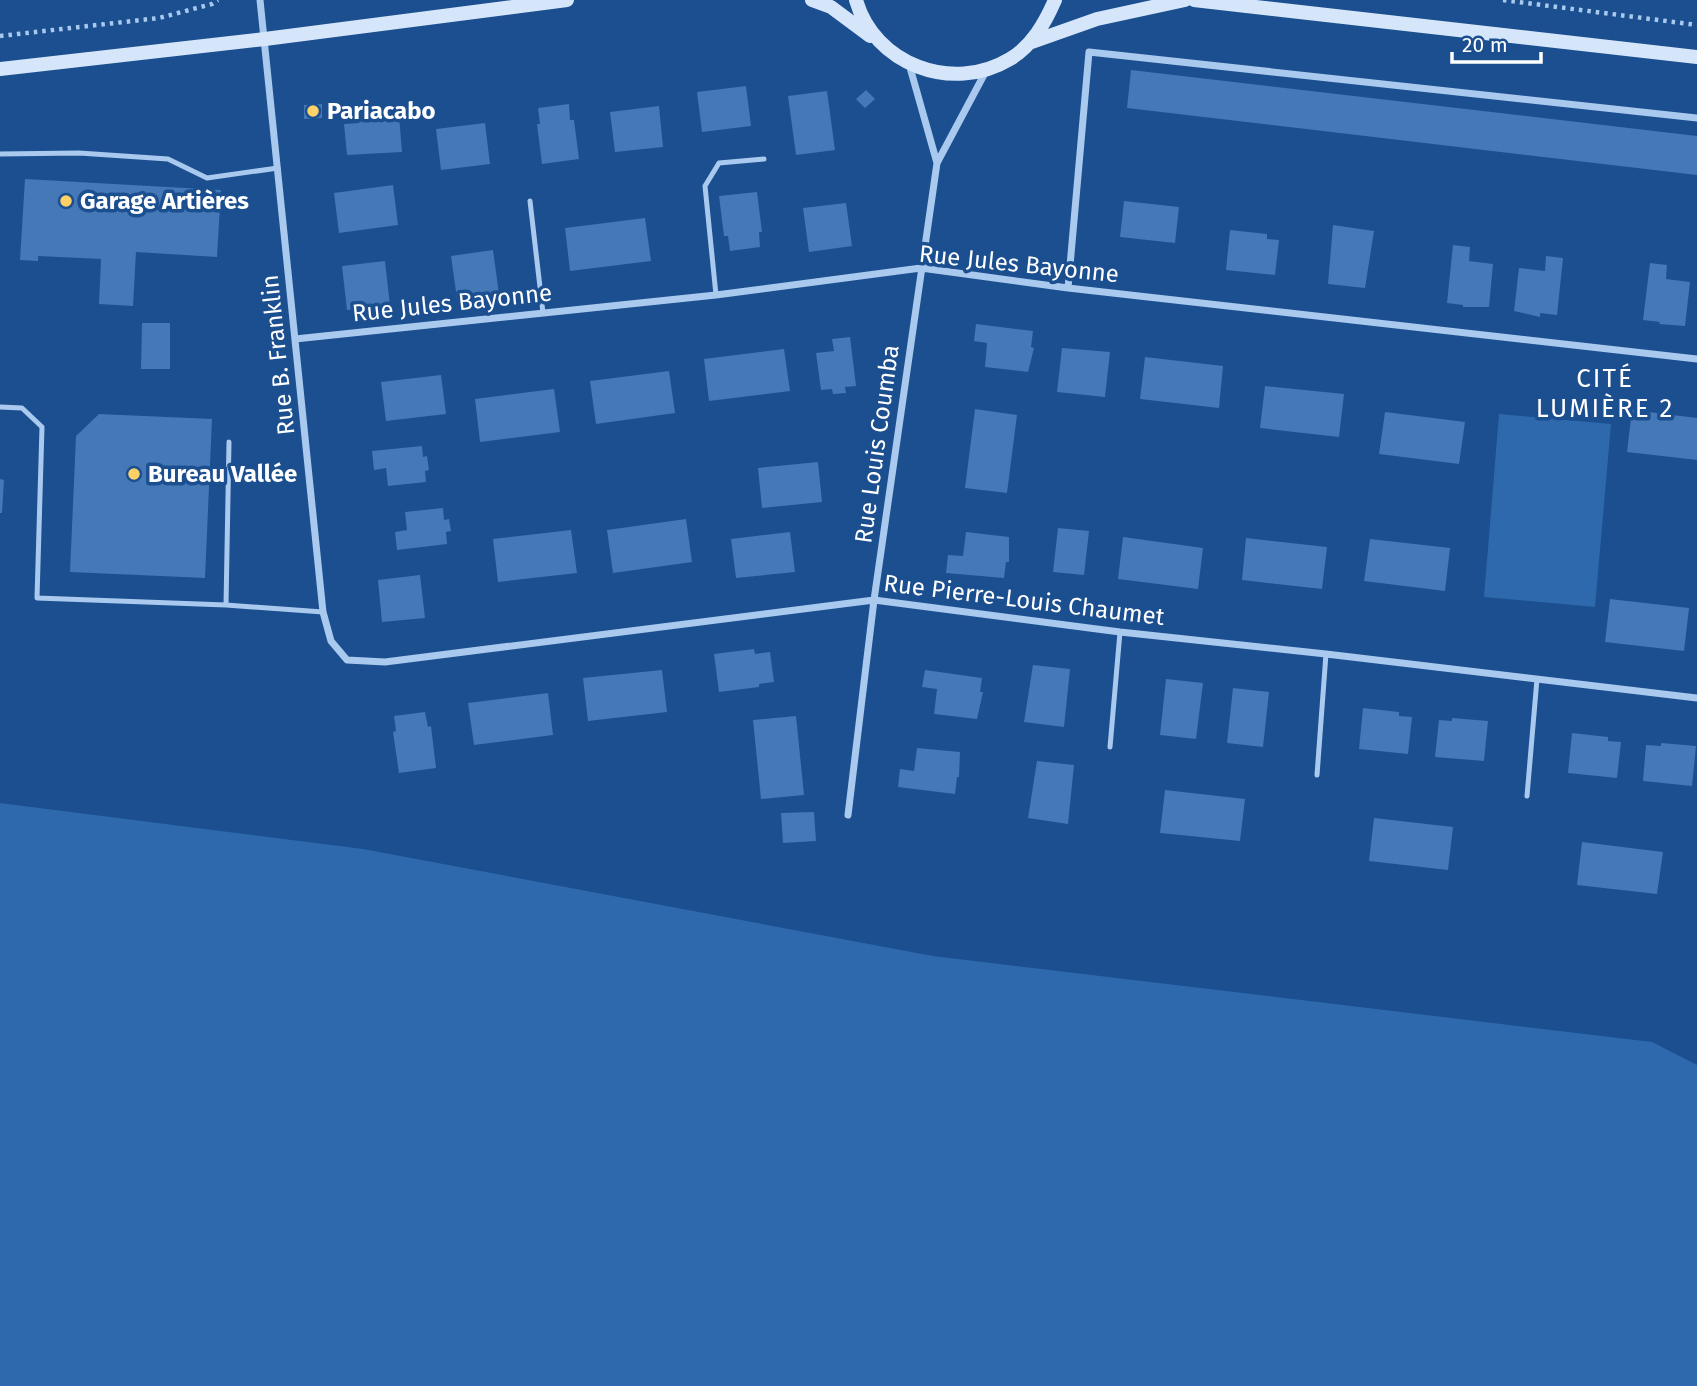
<svg xmlns="http://www.w3.org/2000/svg" width="1697" height="1386" font-family="'Fira Sans',sans-serif">
<style>
.green{fill:#2e69ad}
.building{fill:#4478b7}
.lines{fill:none;stroke-linecap:round;stroke-linejoin:round}
.path{stroke:#a9c9ee;stroke-width:4.5;stroke-dasharray:3.5 5;stroke-linecap:butt}
.lane{stroke:#a9c9ee;stroke-width:5}
.street{stroke:#a9c9ee;stroke-width:7}
.secondary{stroke:#d6e6fa;stroke-width:14}
.poi-dot{fill:#ffd166;stroke:#1b4f8f;stroke-width:2.5}
.labels{text-anchor:middle;dominant-baseline:central;stroke-width:7;stroke-linejoin:round;paint-order:stroke}
.poi-label{font-size:24px;font-weight:bold;fill:#fff;stroke:#1b4f8f;text-anchor:start}
.street-label{font-size:24px;fill:#fff;stroke:#1b4f8f}
.neighbourhood-label{font-size:26px;letter-spacing:2px;fill:#fff;stroke:#1b4f8f}
</style>
<rect width="100%" height="100%" fill="#1b4f8f"/>
<path class="green" d="M1499 414 1611 424 1595 607 1484 597Z
M0 803 363 849 933 956 1652 1042 1697 1065V1386H0Z"/>
<path class="building" d="M1131 70 1697 136V175L1127 108Z
M746 86 751 126 702 132 697 92Z
M866 90 875 99 865 108 856 99Z
M827 91 835 150 796 155 788 96Z
M322 104V118L304 119V105Z
M569 104 570 120H574L579 159 542 164 537 124H540L538 108Z
M659 106 663 147 615 152 610 112Z
M399 115 402 152 347 155 344 124 359 123V118Z
M485 123 490 164 441 170 436 129Z
M25 179 221 190 217 257 136 252 133 306 99 304 101 259 38 256V261L20 260Z
M393 185 398 225 339 233 334 193Z
M757 192 762 232H759L760 247 730 251 728 236H724L719 196Z
M1124 201 1179 207 1175 243 1120 237Z
M846 203 852 246 809 252 803 208Z
M645 218 651 261 570 271 565 228Z
M1333 225 1374 231 1365 288 1328 284Z
M1230 230 1267 234V239L1279 240 1275 275 1226 270Z
M1453 245 1470 247 1469 261 1493 264 1489 307H1463V305L1447 303Z
M493 250 499 294 457 299 451 256Z
M1546 256 1563 258 1557 315 1540 313V317L1514 311 1519 268 1545 271Z
M385 261 390 306 347 310 342 266Z
M1650 263 1667 265 1666 279 1690 282 1685 326 1659 324 1660 322 1643 320Z
M142 323H170V369H141Z
M976 324 1033 331 1031 347 1034 348 1028 372 985 367 987 343 974 341Z
M850 337 856 386 845 387 846 393 833 394 832 389 821 390 816 353 834 351 832 339Z
M1062 348 1110 352 1105 397 1057 392Z
M784 349 790 391 709 401 704 359Z
M1145 357 1223 366 1219 408 1140 399Z
M669 371 675 413 596 424 590 381Z
M441 375 446 414 386 421 381 382Z
M1265 386 1344 394 1339 437 1260 428Z
M554 389 560 432 480 442 475 399Z
M975 409 1017 415 1007 493 965 488Z
M1632 410 1697 418V460L1627 452Z
M1385 412 1465 422 1459 464 1379 454Z
M99 414 212 419 205 578 70 572 76 436Z
M422 446 423 457 427 456 429 470 425 471 426 482 388 486 386 468 374 470 372 451Z
M818 462 822 502 762 508 758 468Z
M0 479 4 480 2 513H0Z
M443 508 444 520 449 519 451 531 446 532 447 544 397 550 395 532 407 530 405 512Z
M686 519 692 562 613 573 607 530Z
M1058 528 1089 531 1084 575 1053 572Z
M571 530 577 573 498 582 493 539Z
M790 532 795 572 736 578 731 539Z
M966 532 1009 537V562H1006L1004 578 946 573 948 555 963 556Z
M1123 537 1203 548 1198 589 1118 579Z
M1246 538 1327 547 1322 589 1242 580Z
M1370 539 1450 548 1445 591 1364 581Z
M420 575 425 618 382 622 378 580Z
M1610 599 1689 608 1684 651 1605 642Z
M754 649 755 654 770 652 774 682 759 684V687L719 692 714 654Z
M1033 665 1070 669 1064 727 1024 722Z
M662 670 667 712 588 721 583 678Z
M925 670 982 678 980 692H983L977 719 934 714 937 689 922 687Z
M1166 679 1203 683 1196 739 1160 735Z
M1233 688 1269 692 1263 747 1227 743Z
M548 693 553 735 474 745 468 703Z
M1363 708 1399 712V716L1412 717 1408 754 1359 749Z
M425 712 428 727 431 726 436 768 399 773 393 732 396 731 394 716Z
M796 716 804 795 761 799 753 720Z
M1452 718 1488 721 1484 761 1435 757 1439 720 1452 721Z
M1572 733 1608 737V741L1621 742 1617 778 1568 773Z
M1661 743 1696 746 1692 786 1643 781 1646 745 1661 746Z
M917 748 960 752 959 777H957L955 794 898 787 900 769 914 771Z
M1037 761 1074 765 1068 824 1028 818Z
M1165 790 1245 799 1240 841 1160 833Z
M814 812 816 841 783 843 781 813Z
M1374 818 1453 827 1448 870 1369 861Z
M1582 842 1663 852 1657 894 1577 885Z"/>
<g class="lines">
<path class="path" d="M1503 0 1697 25
M0 36 159 18 212 4 218 0"/>
<path class="lane" d="M0 154 79 153 168 159 207 178 278 168
M530 201 543 313
M716 295 705 186 719 163 764 159
M0 407 22 408 42 427 37 598 226 605 323 612
M226 605 229 442
M1110 747 1120 632
M1317 775 1326 654
M1527 796 1537 679"/>
<path class="street" d="M260 0 323 612 331 641 347 660 385 662 874 600 1120 632 1326 654 1697 698
M909 64 937 163
M1068 288 1089 52 1697 118
M295 339 716 295 921 268 1068 288 1697 359
M848 815 874 600 937 163 986 71"/>
<path class="secondary" d="M812 0 831 7 870 36
M856 0C874 64 952 94 1010 59 1032 46 1045 23 1055 0
M1194 0 1697 57
M1032 42 1097 19 1185 0
M0 69 265 39 567 0"/>
</g>
<g class="poi-dot">
<circle cx="313" cy="111" r="7"/>
<circle cx="66" cy="201" r="7"/>
<circle cx="134" cy="474" r="7"/>
</g>
<g class="labels">
<g class="poi-label">
<text x="327" y="111">Pariacabo</text>
<text x="80" y="201">Garage Artières</text>
<text x="148" y="474">Bureau Vallée</text>
</g>
<g class="street-label">
<text transform="translate(1019 264) rotate(6)">Rue Jules Bayonne</text>
<text transform="translate(452 303) rotate(-6)">Rue Jules Bayonne</text>
<text transform="translate(278 355) rotate(-96)">Rue B. Franklin</text>
<text transform="translate(877 444) rotate(-82)">Rue Louis Coumba</text>
<text transform="translate(1024 600) rotate(7)">Rue Pierre-Louis Chaumet</text>
</g>
<g class="neighbourhood-label">
<text x="1605" y="378">CITÉ<tspan x="1605" dy="30">LUMIÈRE 2</tspan></text>
</g>
</g>
<path d="M1452 52v10h89v-10" fill="none" stroke="#ffffff" stroke-width="3.5"/>
<text x="1462" y="52" font-size="21" fill="#ffffff" stroke="#1b4f8f" stroke-width="5" paint-order="stroke">20 m</text>
</svg>
